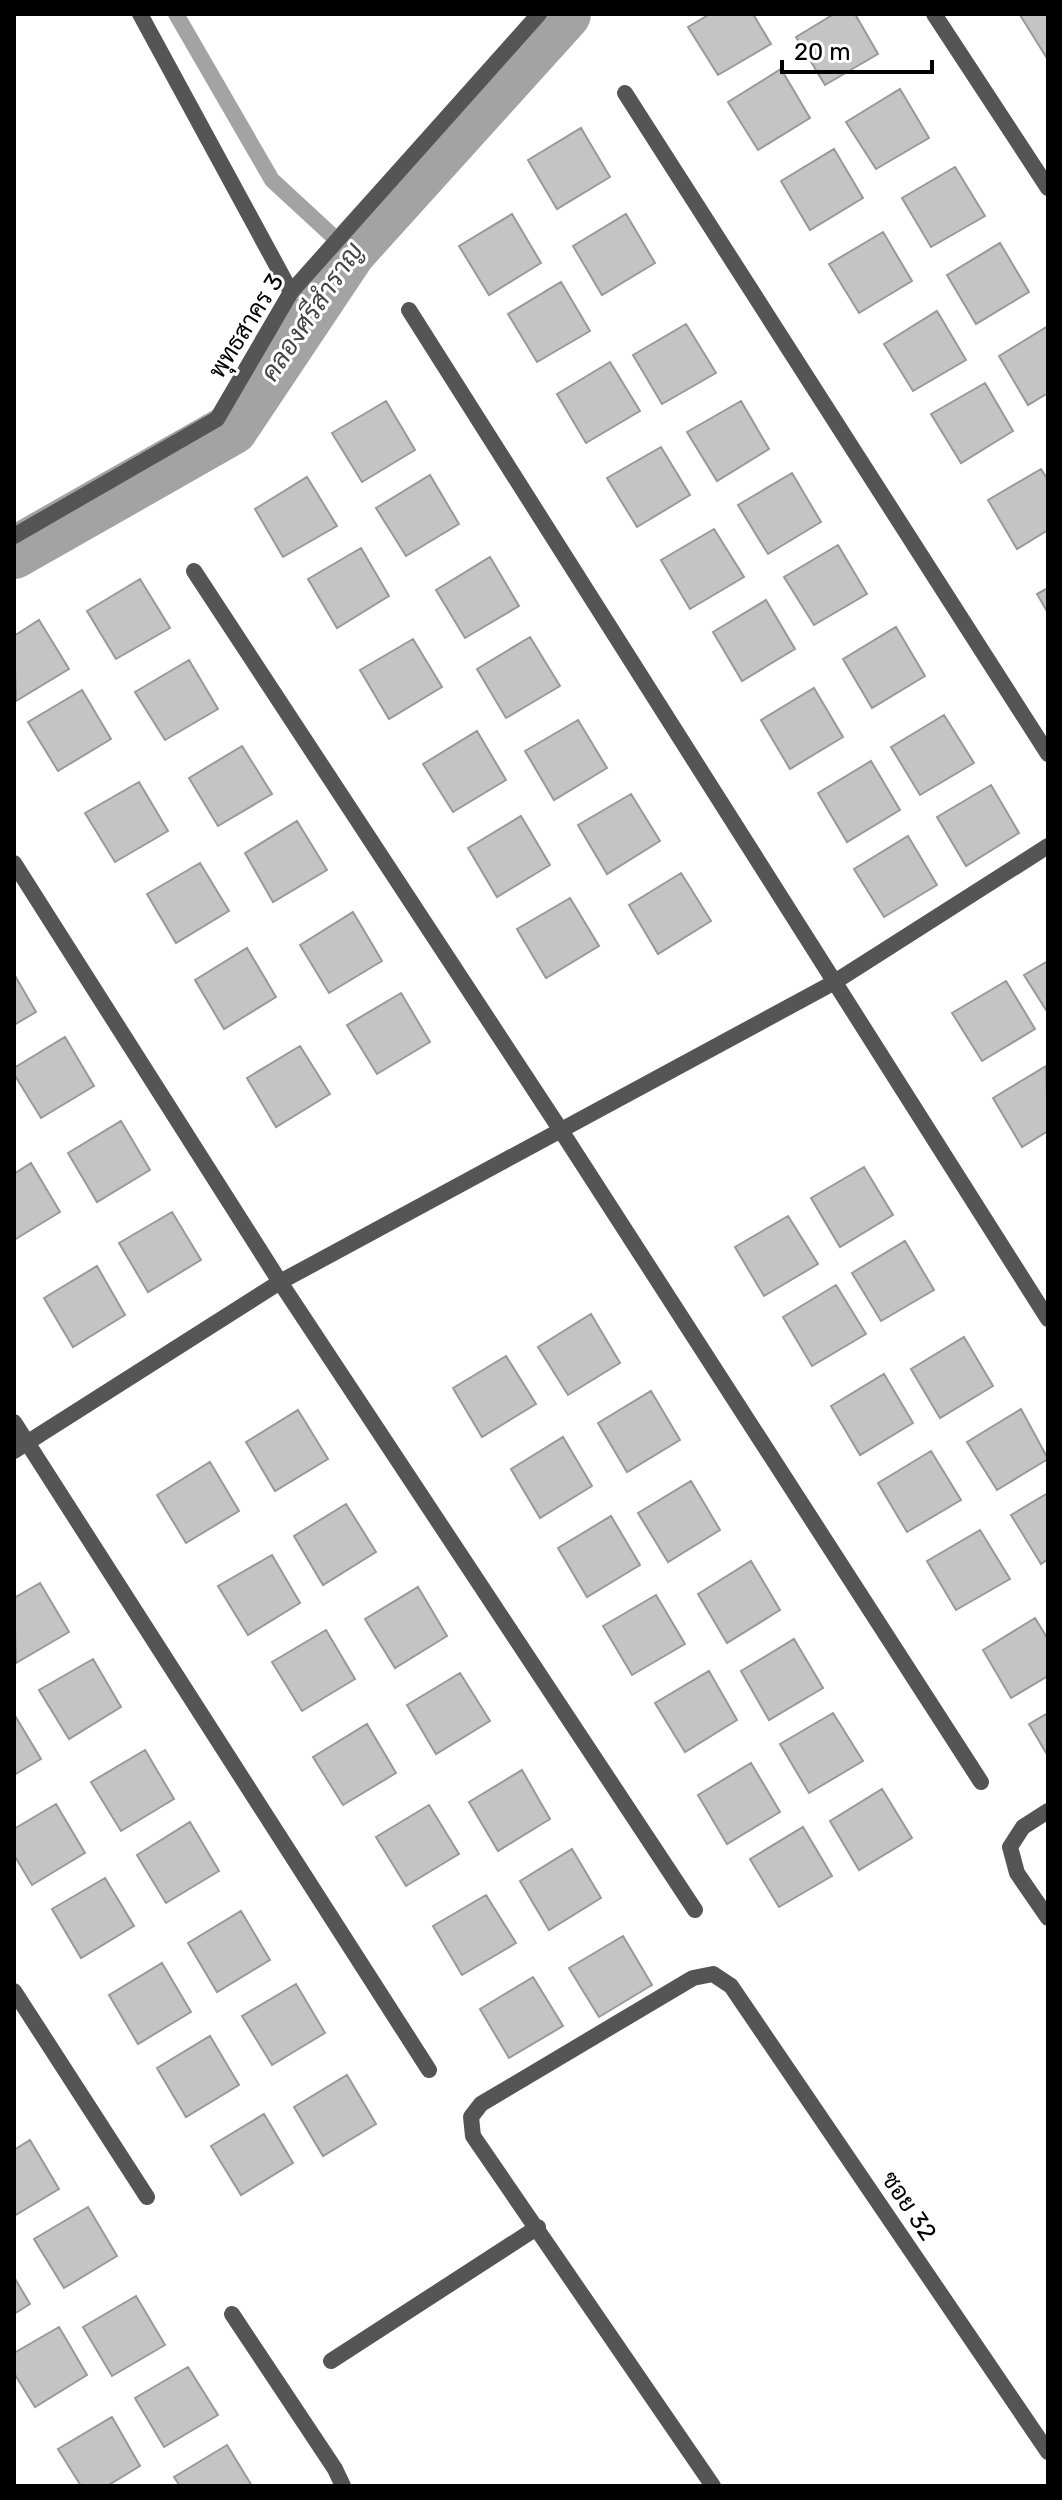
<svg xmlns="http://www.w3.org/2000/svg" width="1062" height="2500" font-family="Rubik,Sarabun,sans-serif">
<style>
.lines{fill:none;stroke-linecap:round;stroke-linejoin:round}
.stream{stroke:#a3a3a3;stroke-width:16}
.canal{stroke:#a3a3a3;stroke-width:52}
.building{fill:#c4c4c4;stroke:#999;stroke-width:2}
.street{stroke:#555;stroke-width:16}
.labels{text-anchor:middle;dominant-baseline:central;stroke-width:6;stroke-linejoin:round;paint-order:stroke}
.street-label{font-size:24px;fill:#000;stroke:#fff}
.water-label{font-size:26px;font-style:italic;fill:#444;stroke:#fff}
</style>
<rect width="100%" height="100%" fill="#fff"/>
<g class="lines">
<path class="stream" d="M176 14 272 180 350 252"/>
<path class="canal" d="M14 553 232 429 350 252 565 14"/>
</g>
<path class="building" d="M710 14H753L771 44 718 75 688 27Z
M834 14H855L878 54 825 85 796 37Z
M1048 14V60L1020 15Z
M781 69 810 118 758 150 728 102Z
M900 89 929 138 876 169 846 122Z
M581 128 610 177 557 209 528 160Z
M834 149 863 198 810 230 781 181Z
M955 167 985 216 931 247 902 198Z
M512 214 541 263 489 295 459 246Z
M626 214 655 263 602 295 573 246Z
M883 232 912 281 859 313 829 264Z
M1000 243 1029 292 976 324 947 275Z
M561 282 590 331 537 362 508 314Z
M937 311 966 360 913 391 884 344Z
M686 324 716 373 662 404 633 355Z
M1048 326V393L1028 405 999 356Z
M610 362 640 411 586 443 557 394Z
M985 383 1013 431 961 463 931 414Z
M386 401 415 450 362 482 332 433Z
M741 401 769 449 717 481 687 432Z
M661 447 690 495 637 527 607 478Z
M1041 469 1048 480V530L1017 549 988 500Z
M792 473 821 522 768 554 738 505Z
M430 475 459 524 406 556 376 508Z
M307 477 337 526 283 557 255 509Z
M714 529 744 577 690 609 661 560Z
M838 545 867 594 814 625 784 577Z
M361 548 389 596 337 628 308 579Z
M490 557 519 606 465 638 436 590Z
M140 579 170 628 116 659 87 611Z
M1048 588V613L1037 594Z
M766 600 795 649 742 681 713 632Z
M39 620 69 669 16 701 14 636Z
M896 627 925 676 872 708 843 659Z
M530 637 560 686 506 718 477 669Z
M413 639 442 687 389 719 360 670Z
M189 660 218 709 165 740 135 692Z
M814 688 843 737 790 769 761 720Z
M82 690 111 739 58 771 28 722Z
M944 715 974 763 920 795 891 747Z
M578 720 607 768 554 800 525 751Z
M477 731 506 780 453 812 423 764Z
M242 746 272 794 218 826 189 778Z
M871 761 900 810 847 842 818 793Z
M139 782 168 831 115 862 85 813Z
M991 785 1019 833 966 866 937 817Z
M631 794 660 841 607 874 578 825Z
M521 816 550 865 497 897 468 848Z
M297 821 327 870 273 902 245 853Z
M908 836 937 885 884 917 854 869Z
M200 863 229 911 176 943 147 894Z
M681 873 711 921 658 954 629 905Z
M570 898 599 946 546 978 517 929Z
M353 912 382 961 329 993 300 945Z
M247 948 276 997 224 1029 195 980Z
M1048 961V1013L1024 975Z
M14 974 36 1012 14 1025Z
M1006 981 1035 1029 982 1061 952 1013Z
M401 993 430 1042 377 1074 347 1025Z
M65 1037 94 1086 41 1118 14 1074V1068Z
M300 1046 330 1094 276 1127 247 1078Z
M1046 1066 1048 1131 1022 1147 993 1098Z
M121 1121 150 1170 97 1202 68 1153Z
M31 1163 60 1212 14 1240V1174Z
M864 1167 893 1215 840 1247 811 1198Z
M172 1212 201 1260 148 1292 119 1243Z
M788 1216 818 1264 764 1296 735 1247Z
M905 1241 934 1290 881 1321 852 1273Z
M97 1266 125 1315 73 1347 44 1298Z
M836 1285 866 1334 812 1366 783 1317Z
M591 1314 620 1363 568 1395 538 1347Z
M964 1337 993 1386 940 1418 911 1369Z
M506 1356 536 1404 482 1437 453 1388Z
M884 1374 913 1423 860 1455 831 1406Z
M651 1391 680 1440 627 1472 598 1423Z
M1021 1409 1048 1459 997 1490 967 1442Z
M298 1410 328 1459 275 1491 246 1442Z
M563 1437 592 1486 540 1518 511 1469Z
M931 1451 961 1500 907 1532 878 1483Z
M210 1462 239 1511 186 1543 157 1495Z
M691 1481 720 1530 668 1562 638 1513Z
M1048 1493V1559L1041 1564 1011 1515Z
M346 1504 376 1552 323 1585 294 1536Z
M611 1516 640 1565 587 1597 558 1548Z
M980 1530 1010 1579 956 1610 927 1561Z
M272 1555 300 1603 248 1635 218 1586Z
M751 1561 780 1610 727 1643 698 1594Z
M40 1583 69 1632 16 1663 14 1598Z
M418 1587 447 1636 395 1668 365 1619Z
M656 1595 685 1644 632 1675 603 1626Z
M1035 1618 1048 1639V1676L1011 1698 983 1650Z
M326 1630 355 1679 302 1711 272 1662Z
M794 1639 823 1688 769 1720 741 1671Z
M93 1659 121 1707 69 1739 39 1690Z
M709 1671 737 1720 685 1752 655 1703Z
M460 1673 490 1721 436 1754 407 1705Z
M833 1713 863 1761 809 1793 780 1744Z
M1048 1713V1756L1029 1724Z
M14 1714 41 1759 14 1775Z
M367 1724 396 1773 343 1805 313 1757Z
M145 1750 174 1799 121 1831 91 1782Z
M751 1763 780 1812 727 1844 698 1795Z
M522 1770 550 1819 498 1851 469 1802Z
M882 1789 912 1838 859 1870 830 1821Z
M56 1804 85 1853 32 1885 14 1855V1829Z
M429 1805 459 1854 406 1886 376 1837Z
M190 1822 219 1871 166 1903 137 1855Z
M803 1827 832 1876 779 1907 750 1859Z
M572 1849 601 1898 549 1930 520 1881Z
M105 1878 134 1926 81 1958 52 1909Z
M486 1895 516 1943 462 1975 433 1926Z
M241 1911 270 1960 217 1992 188 1943Z
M623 1936 652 1985 599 2017 569 1968Z
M162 1963 191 2012 138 2044 109 1995Z
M533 1977 563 2026 509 2058 480 2009Z
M296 1984 325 2033 272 2065 242 2016Z
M210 2036 239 2085 186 2117 157 2068Z
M347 2075 376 2124 323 2156 294 2107Z
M264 2114 293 2163 241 2195 211 2146Z
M30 2140 59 2189 14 2216V2150Z
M88 2207 117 2256 64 2288 34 2239Z
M14 2277 30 2304 14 2314Z
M136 2296 165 2345 112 2376 83 2327Z
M59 2327 87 2375 35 2407 14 2373V2353Z
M188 2367 218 2415 164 2447 135 2398Z
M112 2417 140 2466 107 2486H81L58 2449Z
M227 2445 252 2486H180L174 2477Z"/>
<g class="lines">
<path class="street" d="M140 14 291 292
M934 14 1048 188
M625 93 1048 754
M409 310 1048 1319
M14 536 217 419 291 292 539 14
M194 571 560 1129 981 1782
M14 863 280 1282 695 1910
M14 1422 429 2070
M14 1451 280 1282 833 983 1048 846
M1048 1811 1023 1827 1010 1847 1017 1873 1048 1918
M14 1991 147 2197
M232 2314 335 2469 343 2486
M331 2361 538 2227
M713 2486 473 2136 471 2117 481 2104 693 1978 713 1974 731 1986 1048 2452"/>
</g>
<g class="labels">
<g class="street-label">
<text transform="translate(246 326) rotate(-58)">พุทธสาคร 3</text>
<text transform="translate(909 2206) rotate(56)">ซอย 32</text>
</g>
<g class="water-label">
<text transform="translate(312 312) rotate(-56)">คลองศรีสำราญ</text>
</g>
</g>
<rect width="1062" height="2500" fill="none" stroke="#000000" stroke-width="32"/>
<path d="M782 60v12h150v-12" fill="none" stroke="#000000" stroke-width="4"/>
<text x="794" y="60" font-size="24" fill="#000000" stroke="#ffffff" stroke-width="6" paint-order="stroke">20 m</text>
</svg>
